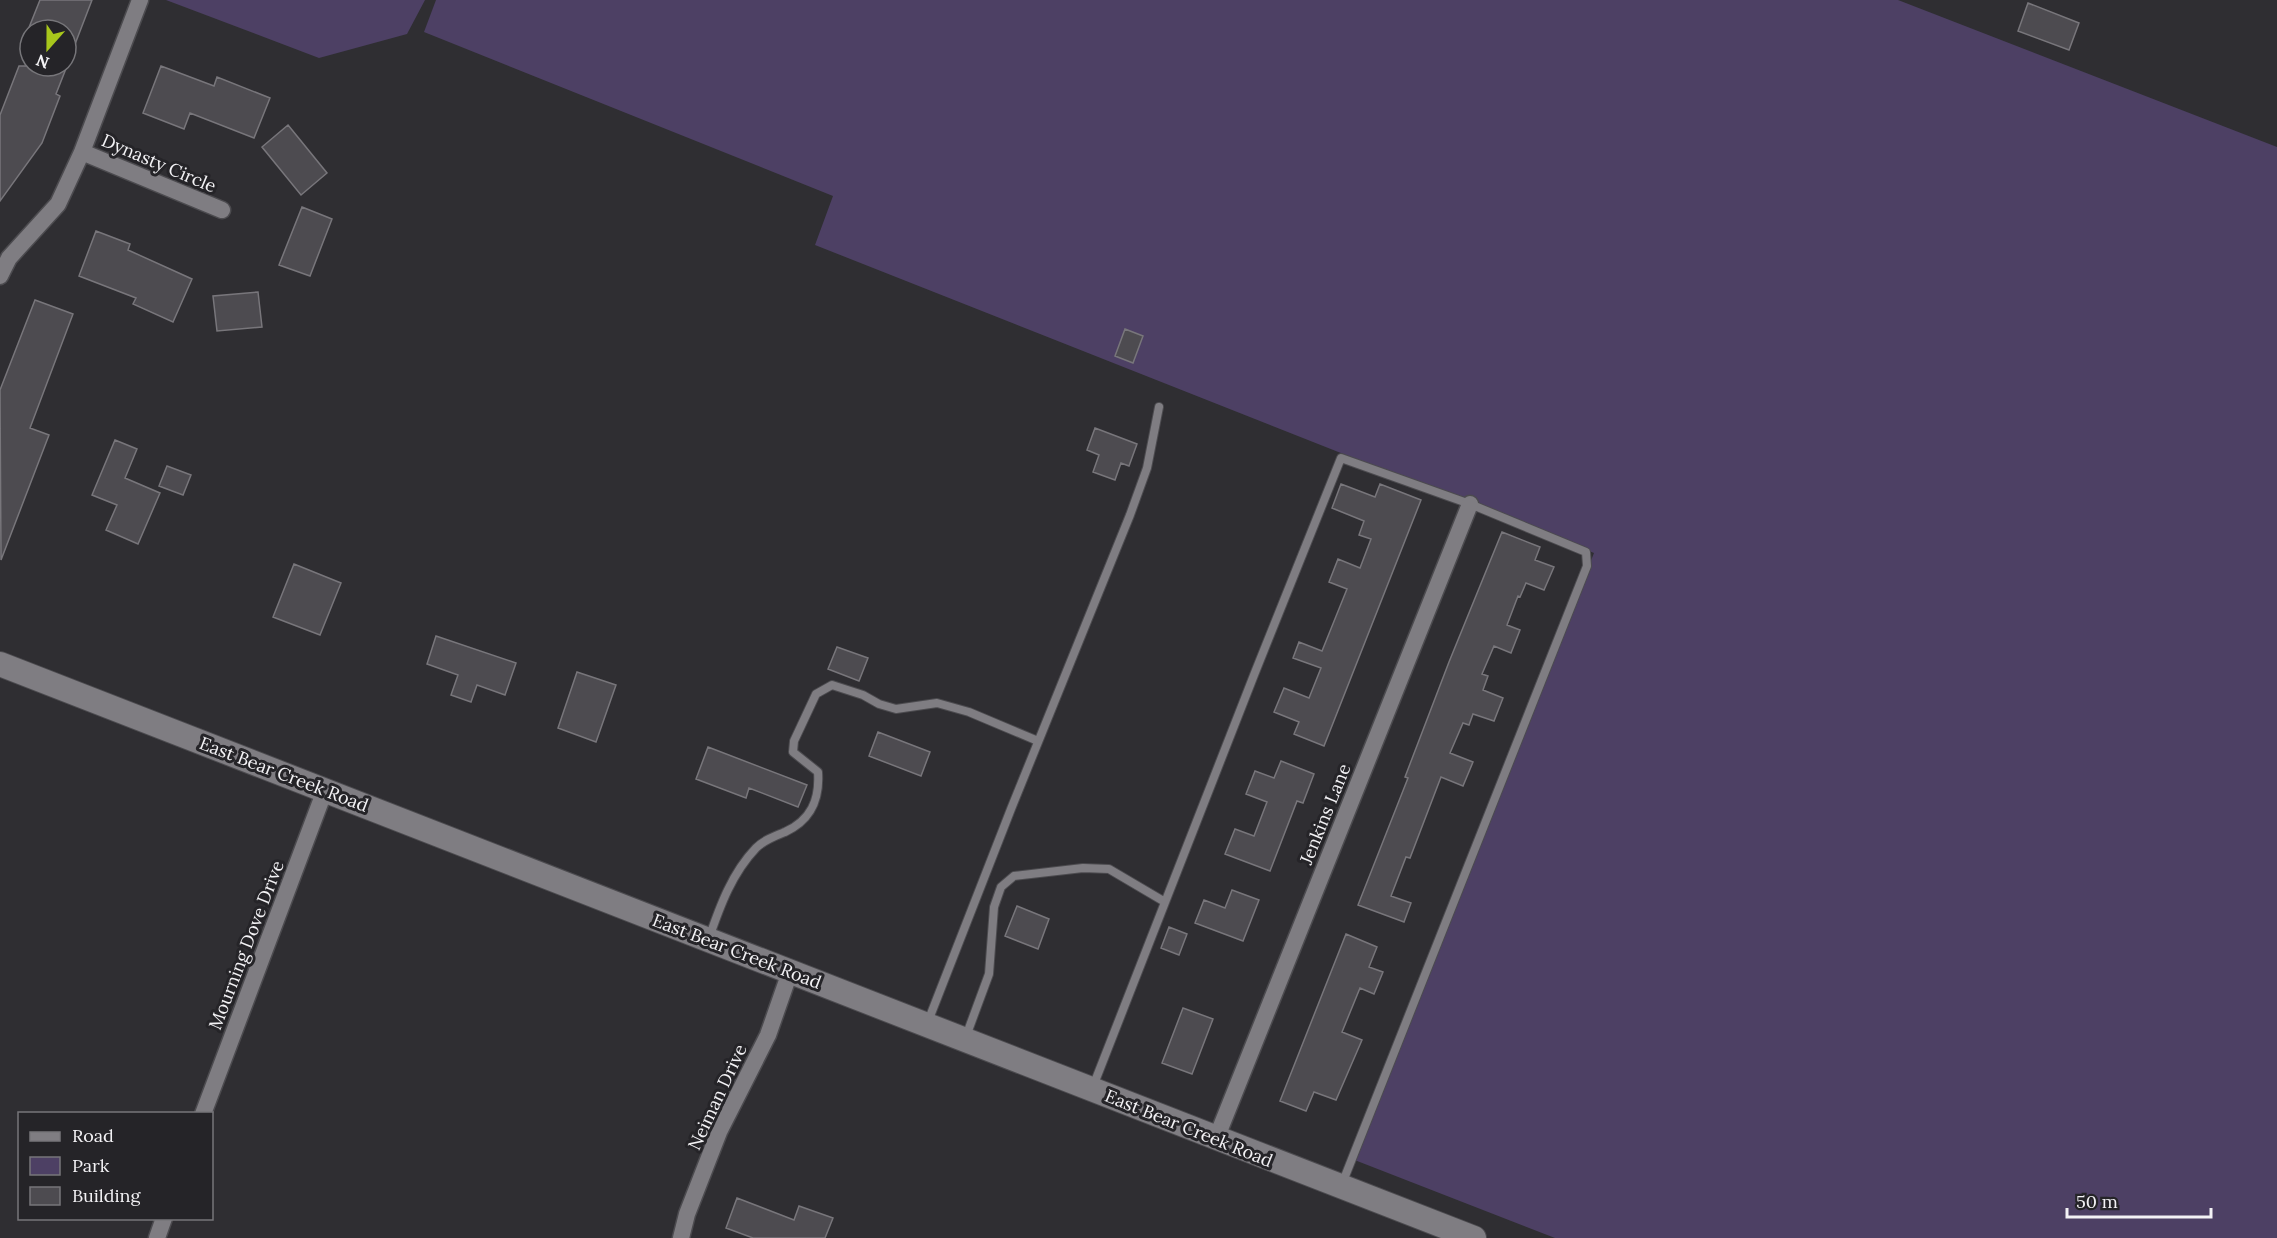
<svg xmlns="http://www.w3.org/2000/svg" width="2277" height="1238" font-family="Lora,serif">
<style>
.green{fill:#4d4064}
.building{fill:#4d4b50;stroke:#78767b;stroke-width:1.5}
.lines{fill:none;stroke-linecap:round;stroke-linejoin:round}
.service-casing{stroke:#4c4b4f;stroke-width:10}
.minor-casing{stroke:#4c4b4f;stroke-width:19}
.secondary-casing{stroke:#4c4b4f;stroke-width:26}
.service{stroke:#7f7d82;stroke-width:8}
.minor{stroke:#7f7d82;stroke-width:16}
.secondary{stroke:#7f7d82;stroke-width:24}
.labels{text-anchor:middle;dominant-baseline:central;stroke-width:6;stroke-linejoin:round;paint-order:stroke}
.street-label{font-size:18px;fill:#f3f2f5;stroke:#252428}
</style>
<rect width="100%" height="100%" fill="#2f2e32"/>
<path class="green" d="M166 0H425L407 34 319 58Z
M436 0H1898L2277 147V1238H1555L1352 1159 1594 553 815 245 833 196 424 32Z"/>
<path class="building" d="M40 0H92L67 65 66 30H28Z
M2028 3 2079 23 2069 50 2018 31Z
M19 66H67L56 94 60 96 42 143 0 201V115Z
M161 66 214 86 217 77 270 98 254 138 190 113 184 129 143 113Z
M288 125 327 173 301 195 262 147Z
M302 207 332 219 310 276 279 265Z
M96 231 130 244 128 250 192 279 173 322 133 304 136 298 79 276Z
M258 292 262 327 217 331 213 296Z
M35 300 73 314 30 428 49 435 1 560 0 390Z
M1125 329 1143 336 1133 363 1115 356Z
M1095 428 1137 444 1129 466 1121 463 1115 480 1093 472 1099 455 1087 450Z
M115 440 137 449 125 478 160 493 138 544 106 530 117 505 92 495Z
M167 466 191 475 183 495 159 486Z
M1341 484 1375 497 1380 484 1421 500 1324 746 1294 734 1299 722 1274 712 1284 688 1309 698 1321 668 1293 658 1299 642 1322 651 1347 589 1329 582 1338 559 1360 568 1371 539 1359 535 1364 521 1332 508Z
M1502 532 1540 547 1535 560 1554 567 1544 590 1526 583 1520 597 1518 596 1507 625 1520 630 1511 653 1494 646 1482 674 1488 676 1483 690 1503 698 1494 721 1473 714 1469 725 1463 723 1450 753 1473 762 1463 786 1441 777 1410 858 1406 857 1391 896 1411 903 1404 922 1358 905 1408 778 1405 777 1449 662Z
M294 564 341 583 320 635 273 617Z
M436 636 516 663 505 695 477 685 471 702 451 695 458 675 427 664Z
M837 647 868 658 859 681 828 669Z
M577 672 616 685 596 742 558 728Z
M878 732 930 752 921 776 869 756Z
M708 747 807 785 798 807 749 788 746 798 696 779Z
M1281 761 1314 774 1303 803 1297 801 1270 871 1225 854 1235 829 1254 836 1267 802 1246 794 1255 771 1274 778Z
M1232 890 1259 900 1243 941 1195 923 1204 900 1225 908Z
M1017 906 1049 919 1038 949 1005 936Z
M1169 927 1187 934 1179 955 1161 948Z
M1346 934 1377 947 1369 967 1383 972 1374 994 1360 988 1342 1032 1362 1040 1336 1100 1314 1092 1306 1111 1280 1101Z
M1183 1008 1213 1019 1192 1074 1162 1063Z
M737 1198 794 1220 799 1206 833 1218 825 1238H753L726 1228Z"/>
<g class="lines">
<g class="service-casing">
<path id="service" d="M709 938C720 906 732 873 756 848 764 840 775 836 785 832 811 820 820 800 818 772L793 752 794 741 816 694 832 685 863 695 879 704 896 709 937 703 969 712 1038 741
M927 1024 1011 809 1130 515 1147 468 1159 407
M965 1039 989 974 994 907 1001 887 1014 876 1083 868 1109 869 1165 902
M1092 1089 1254 675 1341 458 1470 504 1586 552 1587 566 1342 1184"/>
</g>
<g class="minor-casing">
<path id="minor" d="M82 152 222 210
M0 276 9 258 58 204 82 152 140 0
M203 1114 325 790
M1216 1139 1470 504
M157 1238 164 1218
M681 1238 687 1214 719 1132 768 1035 790 972"/>
</g>
<g class="secondary-casing">
<path id="secondary" d="M0 664 1474 1238"/>
</g>
<use href="#service" class="service"/>
<use href="#minor" class="minor"/>
<use href="#secondary" class="secondary"/>
</g>
<g class="labels">
<g class="street-label">
<text transform="translate(159 163) rotate(23)">Dynasty Circle</text>
<text transform="translate(284 774) rotate(21)">East Bear Creek Road</text>
<text transform="translate(1325 814) rotate(-68)">Jenkins Lane</text>
<text transform="translate(246 945) rotate(-69)">Mourning Dove Drive</text>
<text transform="translate(737 951) rotate(21)">East Bear Creek Road</text>
<text transform="translate(717 1097) rotate(-65)">Neiman Drive</text>
<text transform="translate(1189 1128) rotate(22)">East Bear Creek Road</text>
</g>
</g>
<rect x="18" y="1112" width="195" height="108" fill="#252428" stroke="#77767a" stroke-width="1.5"/>
<rect x="30" y="1132" width="30" height="9" fill="#7f7d82" stroke="#77767a" stroke-width="1.5"/>
<text x="72" y="1142" font-size="18" fill="#f3f2f5">Road</text>
<rect x="30" y="1157" width="30" height="18" fill="#4d4064" stroke="#77767a" stroke-width="1.5"/>
<text x="72" y="1172" font-size="18" fill="#f3f2f5">Park</text>
<rect x="30" y="1187" width="30" height="18" fill="#4d4b50" stroke="#77767a" stroke-width="1.5"/>
<text x="72" y="1202" font-size="18" fill="#f3f2f5">Building</text>
<g transform="translate(48 48) rotate(201)"><circle r="28" fill="#252428" stroke="#77767a" stroke-width="1.5"/>
<path d="M0-4.5L10 22L0 15L-10 22Z" fill="#a8c71c"/>
<text y="-9" font-size="16" font-weight="bold" text-anchor="middle" fill="#f3f2f5">N</text>
</g>
<path d="M2067 1208v9h144v-9" fill="none" stroke="#f3f2f5" stroke-width="3"/>
<text x="2076" y="1208" font-size="18" fill="#f3f2f5" stroke="#252428" stroke-width="4.5" paint-order="stroke">50 m</text>
</svg>
